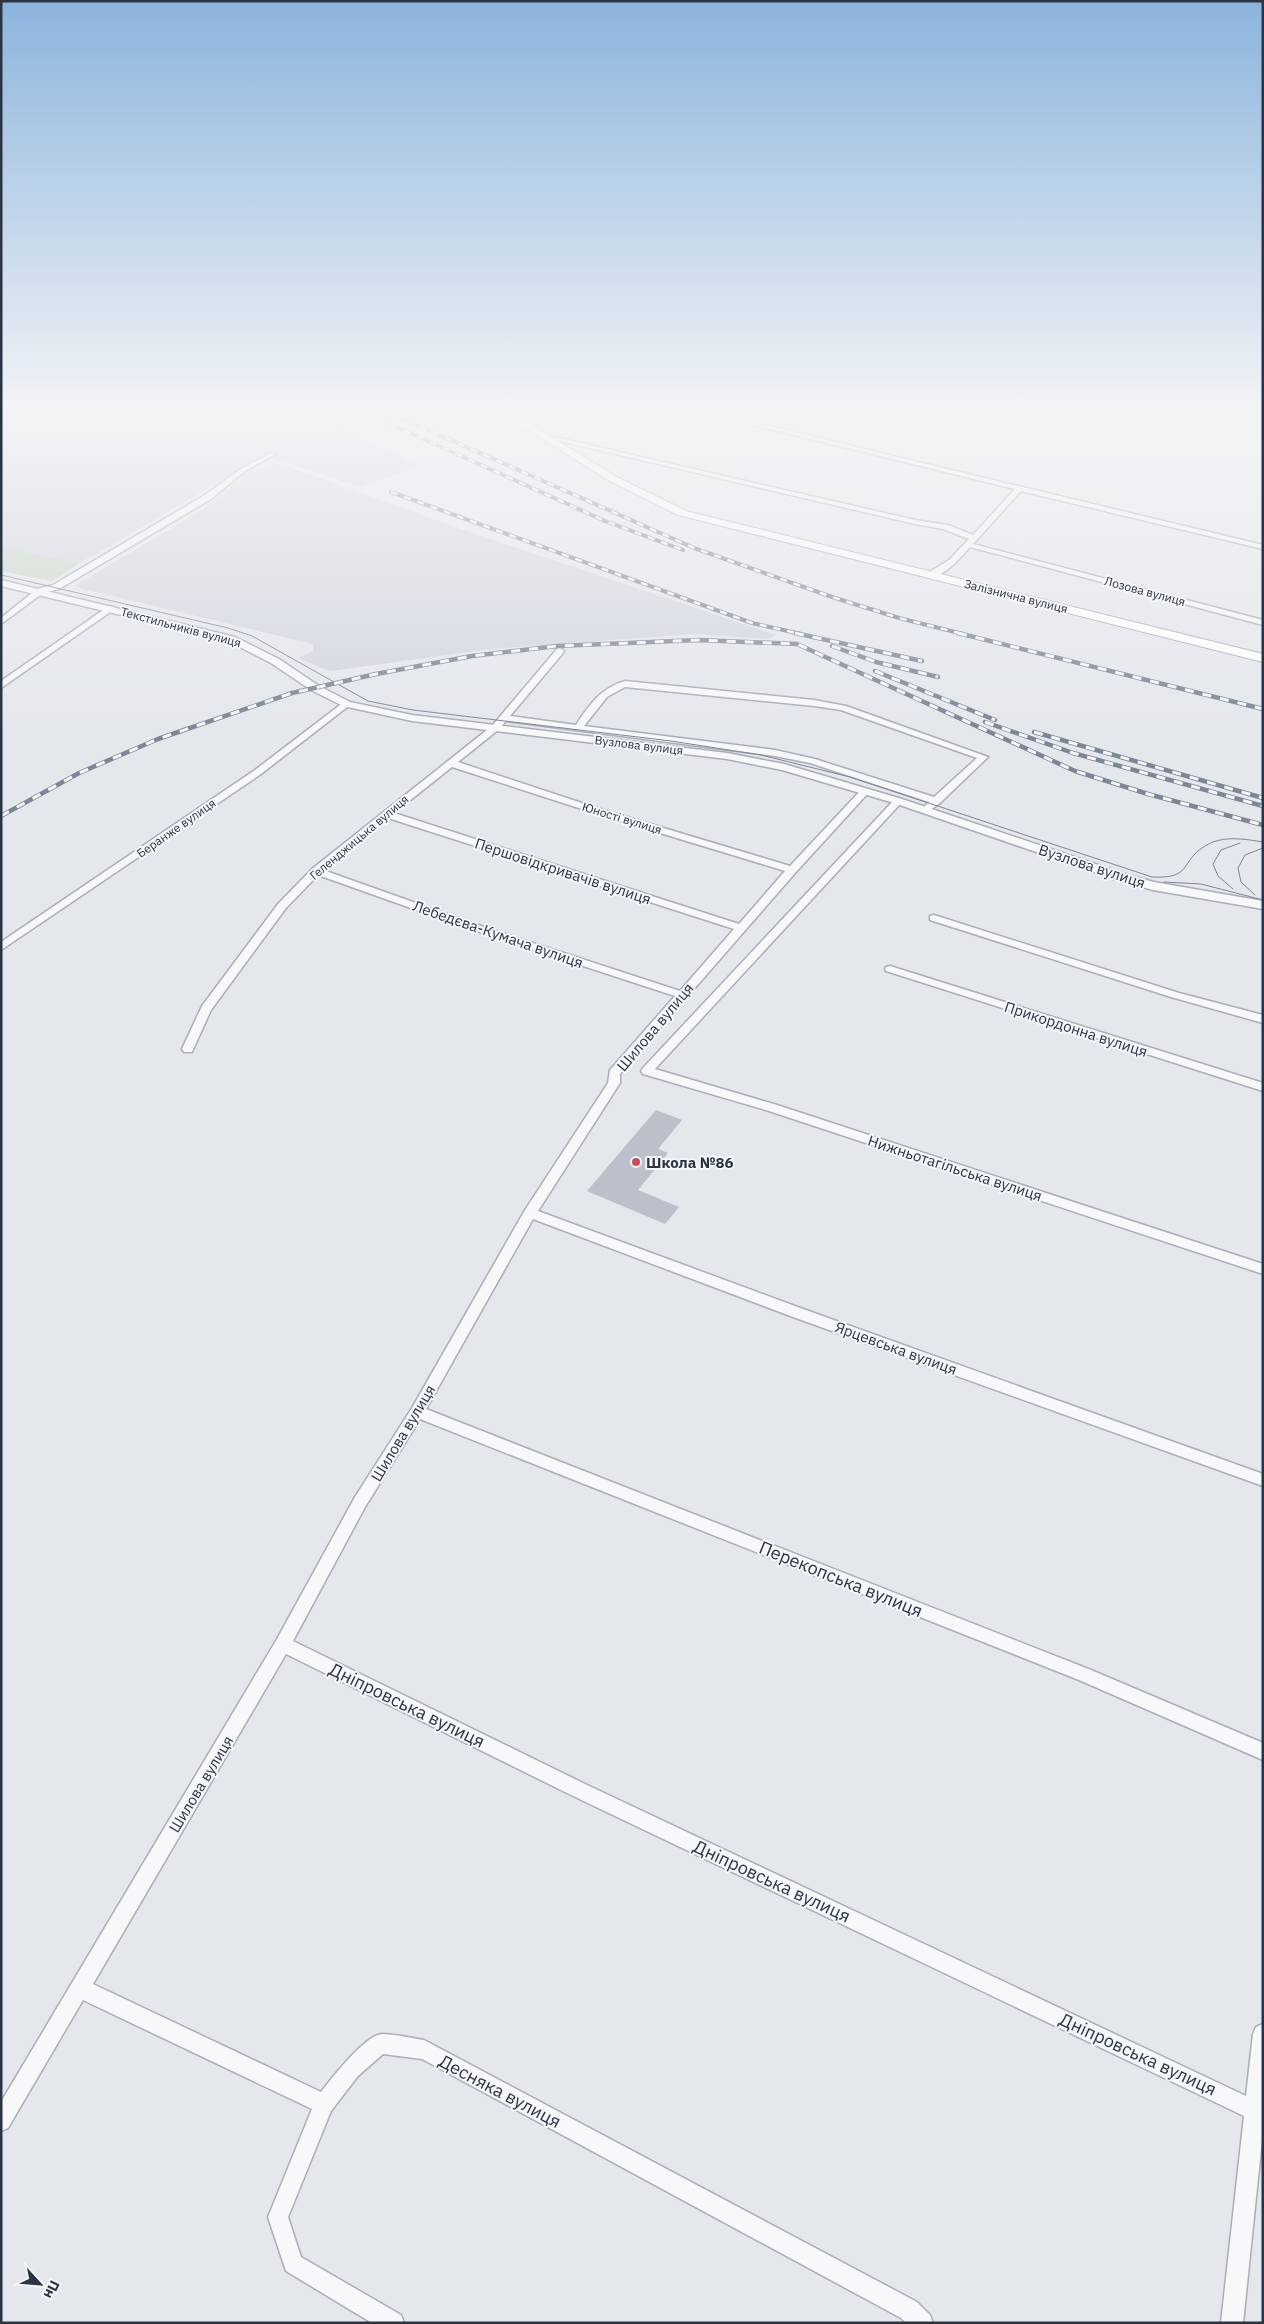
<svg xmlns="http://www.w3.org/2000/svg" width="1264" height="2324" font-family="'IBM Plex Sans',sans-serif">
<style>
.built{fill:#d2d6de}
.green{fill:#c9d6c5}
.building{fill:#bbc0ca}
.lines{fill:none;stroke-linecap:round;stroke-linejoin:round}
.minor-casing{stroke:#a9aeb7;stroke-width:3}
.tertiary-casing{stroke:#a9aeb7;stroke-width:3}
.secondary-casing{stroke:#a9aeb7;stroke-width:2}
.minor{fill:#f7f8fa;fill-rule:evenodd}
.tertiary{fill:#f7f8fa;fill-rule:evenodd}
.secondary{fill:#fff;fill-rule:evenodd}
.tram{stroke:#7d8696;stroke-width:1}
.rail-far1-casing{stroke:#7d8696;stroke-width:4}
.rail-casing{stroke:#7d8696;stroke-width:4.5}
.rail-far1{stroke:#f4f6f9;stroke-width:2.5;stroke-dasharray:7;stroke-linecap:butt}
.rail{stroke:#f4f6f9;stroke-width:3;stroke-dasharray:9;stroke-linecap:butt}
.poi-dot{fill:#d1495b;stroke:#f4f6f9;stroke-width:2}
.labels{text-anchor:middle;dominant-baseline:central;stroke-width:4;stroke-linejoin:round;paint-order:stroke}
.far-street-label{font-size:12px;fill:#2b3445;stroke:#f4f6f9}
.street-label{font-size:15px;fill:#2b3445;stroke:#f4f6f9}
.poi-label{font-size:15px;font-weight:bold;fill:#2b3445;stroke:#f4f6f9;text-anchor:start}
.near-street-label{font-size:18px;fill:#2b3445;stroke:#f4f6f9}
</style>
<rect width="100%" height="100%" fill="#e4e7ec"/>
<path class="built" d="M25 409H349L340 411 324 421 420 466 361 487 264 456 80 563 1 546V424Z
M272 463 284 465 458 528 776 635 768 639 694 634 491 649 330 671 298 658 313 651V644L79 588 76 585 204 509 245 474Z"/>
<path class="green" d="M1 546 80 563 52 581 1 571Z"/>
<path class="building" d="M656 1110 682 1120 658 1149 668 1153 638 1190 679 1207 665 1224 587 1191Z"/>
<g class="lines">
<g class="minor-casing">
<path id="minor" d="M688 409H699L1263 545V549L1021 491 973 544 1263 620V625L970 547C960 558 944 578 928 577V573L949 560 969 539 943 529 915 524 543 437 546 435 915 520 948 525 973 535 1015 489Z
M271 453 276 454 245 471 211 499 59 589 43 593 1 624V618L37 589 53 585 205 495 241 469Z
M109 606 116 608 1 688V681Z
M560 648 564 651 563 653 510 716 576 725C589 705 601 688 625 681L814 700 846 706 988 757 940 803 926 813 921 810 929 802 810 763 775 756 506 721 498 730 458 762 597 808 790 866 862 789H868L870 791 796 872 620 1074V1083L538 1211 803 1309 1263 1474V1486L793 1317 533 1219 426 1409 1091 1670 1263 1743V1760L1079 1680 420 1419 365 1507 293 1641 583 1783 1246 2096 1253 2034 1256 2027 1263 2024V2130L1243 2323H1221L1244 2116 571 1795 286 1654 93 1984 321 2092C331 2079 365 2035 382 2034 395 2034 410 2038 424 2040L917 2302 930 2315 933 2323H906L901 2318 422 2059 383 2054 358 2076 331 2111 288 2217 301 2257 401 2315 404 2323H372L286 2271 268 2217 312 2109 83 2000 8 2128 1 2131V2102L277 1639 355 1497 412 1408 525 1210 608 1083 610 1070 675 996 464 927 318 875 286 908 211 1010 192 1052H184L182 1049 202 1006 278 904 312 869 492 726 557 649ZM625 687 814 706 841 710 977 758 934 797 815 759 775 750 584 726 607 697ZM452 767 591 812 785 871 739 924 394 813ZM388 818 734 929 680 991 472 923 323 870Z
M344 702 351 704 261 774 1 950V942L255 770Z
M898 798 901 799V803L655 1069 777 1105 1263 1264V1274L769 1111 643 1074 641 1071 643 1068 895 799Z
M934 915 1179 993 1263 1015V1023L1171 997 930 920V916Z
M890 966 1263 1083V1091L886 971 885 969 886 967Z"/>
</g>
<g class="tertiary-casing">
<path id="tertiary" d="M1 580 235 637 279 659 319 686 350 702 412 715 727 753 784 764 902 799 1128 875 1154 882 1263 901V909L1153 890 1120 881 894 803 782 770 727 759 412 721 343 706 311 690 271 663 228 641 1 586Z"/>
</g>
<g class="secondary-casing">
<path id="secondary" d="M495 409H506L615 476 686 511 1263 654V662L678 515 608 480Z"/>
</g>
<use href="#minor" class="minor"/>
<use href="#tertiary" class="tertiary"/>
<use href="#secondary" class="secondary"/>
<path class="tram" d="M1 575 228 628 252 636 368 701 413 710 671 741 761 755 850 777 1152 877C1193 879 1179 862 1205 846 1222 835 1245 839 1263 842
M1164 882 1201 884 1263 900
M1233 889 1218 876 1213 864 1221 850 1240 843
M1255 895 1241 882 1238 868 1245 855 1263 848"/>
<g class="rail-far1-casing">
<path id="rail-far1" d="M381 409 694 548 832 597 899 618 963 634
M366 413 605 521 683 550
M391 492 752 623 801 634"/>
</g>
<g class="rail-casing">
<path id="rail" d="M795 633 922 661
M958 633 1263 709
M832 646 876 662 938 677
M875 671 995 720
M985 722 1073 753 1263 806
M1034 732 1263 798
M1 816 79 773 158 739 292 693 376 674 472 656 557 646 699 640 797 644 1075 771 1148 794 1263 825"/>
</g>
<use href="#rail-far1" class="rail-far1"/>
<use href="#rail" class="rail"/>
</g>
<linearGradient id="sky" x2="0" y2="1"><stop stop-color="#8bb4dd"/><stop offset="0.56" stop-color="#f3f4f6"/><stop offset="1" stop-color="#f3f4f6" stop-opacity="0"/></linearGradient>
<rect width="1264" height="734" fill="url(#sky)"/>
<circle class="poi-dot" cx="636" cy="1162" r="5"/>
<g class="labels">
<g class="far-street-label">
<text transform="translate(1145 591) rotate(15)">Лозова вулиця</text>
<text transform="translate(1016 596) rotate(14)">Залізнична вулиця</text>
<text transform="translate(181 627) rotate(15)">Текстильників вулиця</text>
<text transform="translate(639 745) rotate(7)">Вузлова вулиця</text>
<text transform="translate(622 818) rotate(17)">Юності вулиця</text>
<text transform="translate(176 828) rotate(-35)">Беранже вулиця</text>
<text transform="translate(359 837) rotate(-40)">Геленджицька вулиця</text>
</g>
<g class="street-label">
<text transform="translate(1092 866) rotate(18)">Вузлова вулиця</text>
<text transform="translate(563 871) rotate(18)">Першовідкривачів вулиця</text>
<text transform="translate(498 934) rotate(19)">Лебедєва-Кумача вулиця</text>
<text transform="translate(655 1027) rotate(-50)">Шилова вулиця</text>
<text transform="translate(1076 1029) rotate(18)">Прикордонна вулиця</text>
<text transform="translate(955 1168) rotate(18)">Нижньотагільська вулиця</text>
<text transform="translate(896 1348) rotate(20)">Ярцевська вулиця</text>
<text transform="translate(403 1433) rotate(-59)">Шилова вулиця</text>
<text transform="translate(201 1784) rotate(-59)">Шилова вулиця</text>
</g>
<g class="poi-label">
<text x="646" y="1162">Школа №86</text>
</g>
<g class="near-street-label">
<text transform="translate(841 1579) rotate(22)">Перекопська вулиця</text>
<text transform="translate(407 1705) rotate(26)">Дніпровська вулиця</text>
<text transform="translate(772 1881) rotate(25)">Дніпровська вулиця</text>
<text transform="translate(1138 2054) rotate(25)">Дніпровська вулиця</text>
<text transform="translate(500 2091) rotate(28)">Десняка вулиця</text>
</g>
</g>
<rect width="1264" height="2324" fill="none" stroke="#2b3445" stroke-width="5"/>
<g transform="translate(40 2284) rotate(116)" stroke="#f4f6f9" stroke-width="4" paint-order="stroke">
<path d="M0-4L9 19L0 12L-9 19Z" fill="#2b3445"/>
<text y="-8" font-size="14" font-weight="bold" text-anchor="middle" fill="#2b3445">Пн</text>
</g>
</svg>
